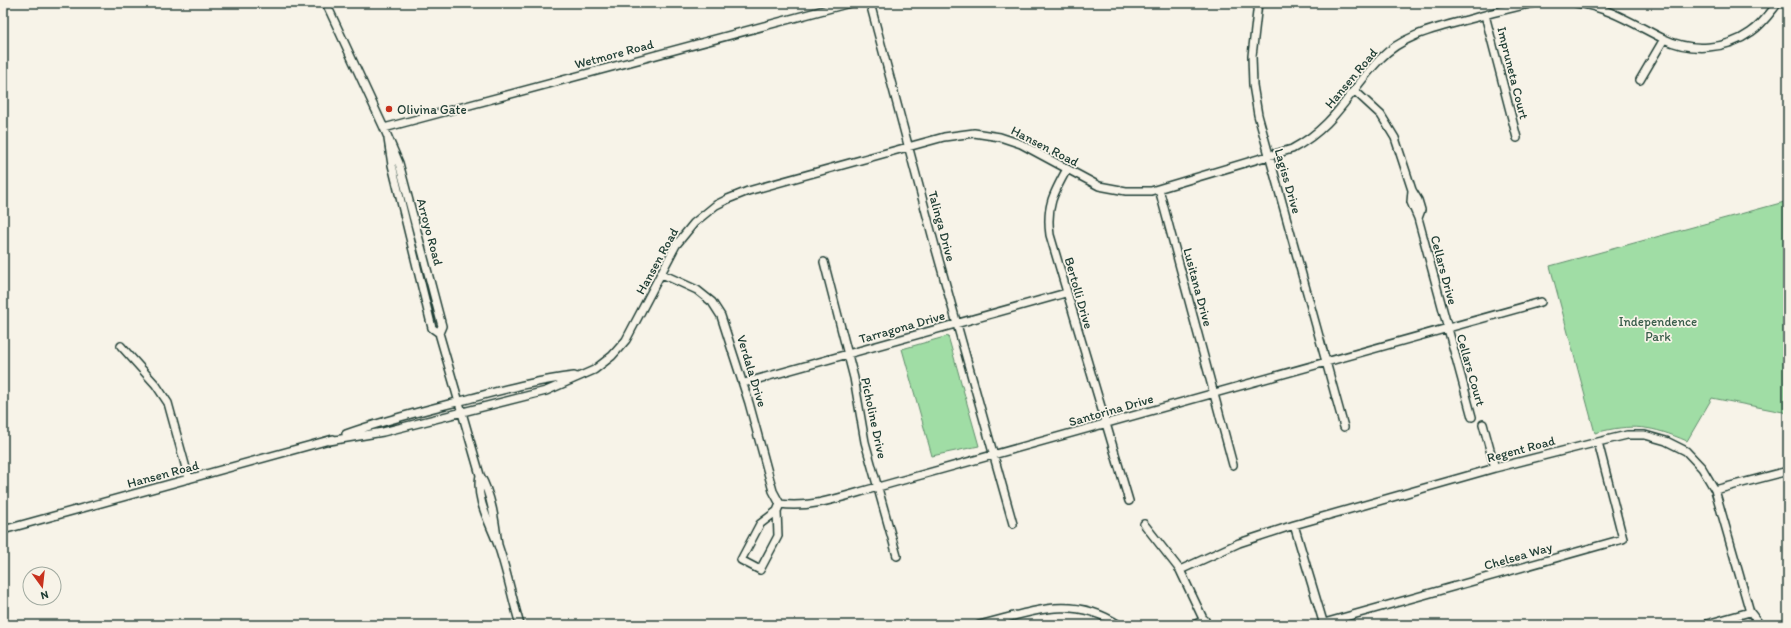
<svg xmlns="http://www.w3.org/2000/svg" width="1791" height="628" font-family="Itim,sans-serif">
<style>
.green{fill:#a0dda5;stroke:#608d6c}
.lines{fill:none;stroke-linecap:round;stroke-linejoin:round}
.minor-casing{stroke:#1f3d34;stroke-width:10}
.minor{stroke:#f7f3e8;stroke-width:7}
.poi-dot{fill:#c8321e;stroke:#f7f3e8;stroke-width:1.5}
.labels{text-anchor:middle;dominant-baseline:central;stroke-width:3.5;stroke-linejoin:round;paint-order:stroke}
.street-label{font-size:13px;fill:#1f3d34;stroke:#f7f3e8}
.poi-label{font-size:13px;fill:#1f3d34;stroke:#f7f3e8;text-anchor:start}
.park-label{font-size:13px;fill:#395d4b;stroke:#f7f3e8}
</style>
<rect width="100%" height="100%" fill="#f7f3e8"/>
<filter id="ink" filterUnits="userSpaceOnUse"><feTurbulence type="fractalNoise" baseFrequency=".025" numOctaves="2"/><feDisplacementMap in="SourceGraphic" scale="8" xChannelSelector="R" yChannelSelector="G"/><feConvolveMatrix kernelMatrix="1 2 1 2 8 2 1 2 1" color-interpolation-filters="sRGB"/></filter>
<g filter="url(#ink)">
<path class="green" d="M1788 201V413L1712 398 1687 441C1652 426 1632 423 1595 433L1550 266Z
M948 336 979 446 932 456 902 349Z"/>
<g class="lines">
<g class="minor-casing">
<path id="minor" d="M326 3 384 128 399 163 442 326 439 333
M870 3 935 246 1013 524
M1258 3 1252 56 1253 85 1258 115 1344 427
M1576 3C1609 7 1635 25 1664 39 1691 52 1726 50 1751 32 1762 25 1770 13 1778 3
M1485 15 1517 138
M1640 80 1664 39
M1355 91 1381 115 1395 138 1412 190 1418 200 1421 210 1418 218
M384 128 850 3
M388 139 392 165 432 328 439 333 480 475C492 496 495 521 498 545
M1067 169C1053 194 1046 207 1050 235L1129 501
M1159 189 1233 465
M1412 190 1411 202 1418 218 1472 417
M824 262 854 378 865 442 897 556
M662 274 697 290 712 302 721 316 749 403 773 491 780 504
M121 346 156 385 168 403 189 479
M744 383 1066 293
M1483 424 1495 468
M346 434C387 419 430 409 472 398 506 389 539 380 574 376
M329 441 383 432 546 391 594 370 612 356 626 340 676 245 694 223 716 205 728 199 748 191 944 137 974 133 1000 137 1021 144 1099 186 1126 191H1151L1292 149C1336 126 1348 92 1380 59 1404 34 1438 28 1470 19 1492 13 1513 7 1535 3
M480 475C475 499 490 523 498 545 507 571 512 598 520 625
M1715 490 1788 471
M780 504C812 509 847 495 878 487L1541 302
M777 511 760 524 741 560 760 570 778 536 777 511 780 504
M1144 524 1180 570 1206 625
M1294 525 1324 625
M3 530 333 439
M1180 570 1239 543 1294 525 1495 468 1598 442 1627 435H1645L1666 441 1686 451 1702 468 1715 490 1750 612 1760 625
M1324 623 1623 539 1598 442
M979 625C1030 613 1071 593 1119 625
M1193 625 1205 620
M1703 625 1750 612"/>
</g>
<use href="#minor" class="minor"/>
</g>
</g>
<circle class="poi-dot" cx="389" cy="109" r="4"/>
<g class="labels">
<g class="street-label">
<text transform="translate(614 54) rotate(-15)">Wetmore Road</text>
<text transform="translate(1513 73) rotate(76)">Impruneta Court</text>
<text transform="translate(1351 78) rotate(-50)">Hansen Road</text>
<text transform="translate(1045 146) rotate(27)">Hansen Road</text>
<text transform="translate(1288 181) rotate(74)">Lagiss Drive</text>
<text transform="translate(942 226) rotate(75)">Talinga Drive</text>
<text transform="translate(430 232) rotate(75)">Arroyo Road</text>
<text transform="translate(657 261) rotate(-61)">Hansen Road</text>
<text transform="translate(1444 270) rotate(75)">Cellars Drive</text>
<text transform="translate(1198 287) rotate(75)">Lusitana Drive</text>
<text transform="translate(1079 293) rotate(74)">Bertolli Drive</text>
<text transform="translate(902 327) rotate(-16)">Tarragona Drive</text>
<text transform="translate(1471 370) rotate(74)">Cellars Court</text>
<text transform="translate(752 371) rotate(73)">Verdala Drive</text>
<text transform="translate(1111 410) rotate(-16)">Santorina Drive</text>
<text transform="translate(874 418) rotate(78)">Picholine Drive</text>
<text transform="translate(1521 449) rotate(-15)">Regent Road</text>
<text transform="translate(163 474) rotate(-15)">Hansen Road</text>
<text transform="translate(1518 556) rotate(-16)">Chelsea Way</text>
</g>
<g class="poi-label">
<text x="397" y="109">Olivina Gate</text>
</g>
<g class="park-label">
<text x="1658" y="321">Independence<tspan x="1658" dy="15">Park</tspan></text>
</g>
</g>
<rect width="1791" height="628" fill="none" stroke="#f7f3e8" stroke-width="16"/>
<rect x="8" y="8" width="1775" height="612" fill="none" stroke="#1f3d34" stroke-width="1.5" filter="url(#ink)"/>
<g transform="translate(42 586) rotate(165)"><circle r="19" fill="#f7f3e8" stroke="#a1aaa0"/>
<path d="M0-3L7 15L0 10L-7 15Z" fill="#c8321e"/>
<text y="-6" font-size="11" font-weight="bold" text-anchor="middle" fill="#1f3d34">N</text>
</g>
</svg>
